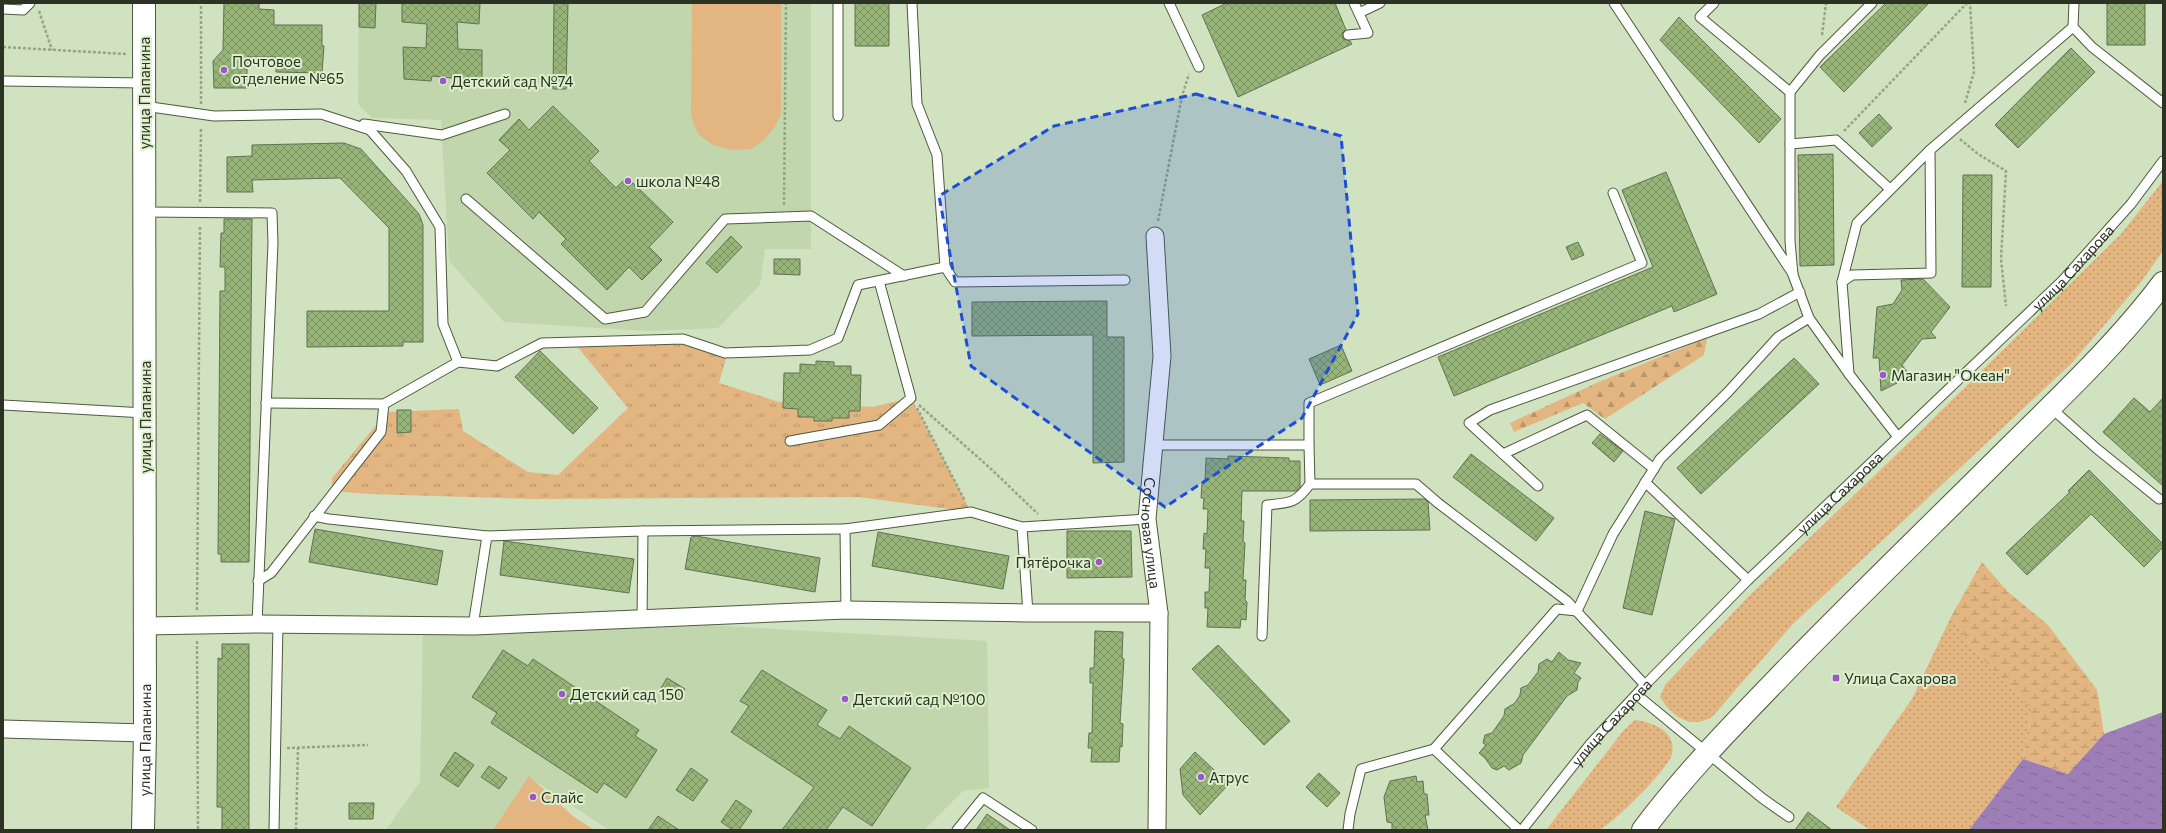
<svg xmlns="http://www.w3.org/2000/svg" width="2166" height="833" font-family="Commissioner,sans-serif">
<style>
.built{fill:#c1d6ad}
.grass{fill:url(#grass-dots)}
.forest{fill:url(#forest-firs)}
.wetland{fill:url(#wetland-marsh)}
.park{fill:url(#park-tufts)}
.garden{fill:#e3b581}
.water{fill:url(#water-ripples)}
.building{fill:url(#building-cross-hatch);stroke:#617152}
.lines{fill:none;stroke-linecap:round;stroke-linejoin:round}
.service-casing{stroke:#4c5b3d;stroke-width:11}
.minor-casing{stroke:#4c5b3d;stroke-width:19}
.tertiary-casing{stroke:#4c5b3d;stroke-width:24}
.path{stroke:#96a488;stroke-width:2.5;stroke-dasharray:3 2;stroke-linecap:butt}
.service{stroke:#fff;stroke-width:9}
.minor{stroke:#fff;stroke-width:17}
.tertiary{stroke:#fff;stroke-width:22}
.marked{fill:#1d4ed8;fill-opacity:0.2;stroke:#1d4ed8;stroke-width:3;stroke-dasharray:8 5;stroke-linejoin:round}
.poi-dot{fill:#9c56cb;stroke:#ddefcc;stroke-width:1.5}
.labels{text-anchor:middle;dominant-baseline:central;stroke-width:4;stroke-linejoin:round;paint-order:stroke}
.poi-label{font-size:15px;fill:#2c3325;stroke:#ddefcc;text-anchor:start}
.street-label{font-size:15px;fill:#2c3325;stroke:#ddefcc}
</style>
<defs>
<pattern id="grass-dots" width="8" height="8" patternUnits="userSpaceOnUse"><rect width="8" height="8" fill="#e3b581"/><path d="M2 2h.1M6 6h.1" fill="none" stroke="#b89469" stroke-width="1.8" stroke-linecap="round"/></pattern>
<pattern id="forest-firs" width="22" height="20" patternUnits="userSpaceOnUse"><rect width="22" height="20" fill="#e3b581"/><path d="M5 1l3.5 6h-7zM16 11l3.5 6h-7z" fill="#b89469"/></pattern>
<pattern id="wetland-marsh" width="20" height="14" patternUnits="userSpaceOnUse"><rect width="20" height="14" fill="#e3b581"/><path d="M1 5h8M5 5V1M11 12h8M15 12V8" fill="none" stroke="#b89469"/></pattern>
<pattern id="park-tufts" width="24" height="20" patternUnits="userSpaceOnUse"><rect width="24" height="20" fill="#e3b581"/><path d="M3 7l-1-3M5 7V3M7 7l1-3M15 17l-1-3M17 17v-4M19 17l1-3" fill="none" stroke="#b89469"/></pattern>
<pattern id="water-ripples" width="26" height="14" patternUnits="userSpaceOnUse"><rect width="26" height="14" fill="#9e7eb6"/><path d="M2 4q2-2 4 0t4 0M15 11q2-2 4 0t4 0" fill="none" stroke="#816894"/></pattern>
<pattern id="building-cross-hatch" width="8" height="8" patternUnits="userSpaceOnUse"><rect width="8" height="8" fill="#97b578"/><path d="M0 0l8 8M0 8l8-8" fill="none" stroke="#7b9462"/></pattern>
</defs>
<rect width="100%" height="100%" fill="#d0e2bf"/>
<path class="built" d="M359 3H811V249H765L760 285 718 328 647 331 504 322 449 261 441 120 372 118 358 104Z
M705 625 987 641 989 788 963 791 924 830H609L529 777 493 830H386L420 782 423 632Z"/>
<path class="grass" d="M2163 181V251L2141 282 2071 364 1792 625 1712 717C1690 730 1672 716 1660 697L1665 685 1749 596 1899 452 2121 234Z
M1952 615 1972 648 2031 709 2023 759 1969 830H1870L1836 807 1912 699Z
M1635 720C1653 722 1677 732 1672 754 1668 770 1616 820 1601 829 1597 832 1554 830 1546 830L1624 730Z"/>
<path class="forest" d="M1707 338 1704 355 1605 419 1583 403 1514 432 1510 423 1601 381Z"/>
<path class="wetland" d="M1982 562 2008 592 2048 625 2097 690 2104 734 2068 774 2023 759 2031 709 1972 648 1952 615Z"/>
<path class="park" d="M683 339 727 355 719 383 779 402 872 407 911 398 971 512 859 497 533 499 369 494 332 491V478L387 412 459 409 463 431 528 472 558 475 628 408 575 344Z"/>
<path class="garden" d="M692 3H781V114L774 128 764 140 751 149 733 150 713 145 698 134 691 116Z
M529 776 574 817 594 830H493Z"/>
<path class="water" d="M2163 712V830H1969L2023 759 2068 774 2104 734Z"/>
<path class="building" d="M224 3H259V9L274 10V25H322V46H324L322 73 276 72V57H247V88H214L213 61 223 50Z
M359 3H376L375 28 359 27Z
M402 3H480L479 24 457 22 458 49 482 50V81L432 76 431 81 404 79 403 47 426 48 427 24 402 22Z
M554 3H568L566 89H553Z
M855 3H889V46H855Z
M1227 3H1335L1346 30 1342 33 1343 38 1350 41 1352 44 1238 97 1202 15Z
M1886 3H1929L1844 92 1820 67Z
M2107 3H2145V45H2107Z
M1679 17 1781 119 1759 143 1660 40Z
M2071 48 2095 72 2018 148 1995 125Z
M553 106 599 151 589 161 616 188 627 177 673 222 649 247 662 260 642 280 629 267 607 290 561 244 566 239 539 212 533 219 487 173 510 150 499 140 519 119 529 130Z
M1879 114 1892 128 1872 147 1859 133Z
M344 143 361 149 419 214 423 225V342H403V346L307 347V311H389V228L340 178 252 180 253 192H227V157L252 156V145Z
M1833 154 1834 265 1800 266 1798 155Z
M1666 172 1717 294 1674 312 1672 306 1454 396 1438 357 1653 267 1622 190Z
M1963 175H1992L1991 287H1962Z
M224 219H252L249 562H221V554H218L220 291H225V267H220L221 233H224Z
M731 236 742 247 717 273 706 263Z
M1578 242 1584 255 1572 260 1566 247Z
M774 259H800V275L774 274Z
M1923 279 1950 307 1931 332 1936 338 1922 339 1902 365 1908 373 1897 383 1881 391 1879 358H1873L1877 307 1893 304 1902 290 1901 280Z
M1107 301V337H1124V462L1093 463V335L972 336V302Z
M1341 345 1352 371 1320 385 1309 359Z
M540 351 598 408 573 434 515 377Z
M1794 358 1819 384 1701 494 1677 468Z
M816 361 834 362V366H851V375H861L860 411H849V418H832V421H814V417H798V409L783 408 784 373H800V364L816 365Z
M2134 398 2150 412 2163 398V486L2103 432Z
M397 410H411V432L397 433Z
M1600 434 1623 451 1614 462 1592 443Z
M1471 454 1554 518 1536 541 1453 477Z
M1228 456 1289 458V461H1300V487L1297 491H1242L1241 521H1244L1243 541 1245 543 1243 580H1246L1245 600 1247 602 1246 620 1241 619 1240 628 1207 627 1208 608H1205V592H1209L1210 568H1205L1206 549H1203L1204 533 1207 534 1208 509H1203L1204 498H1201L1202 482H1205L1206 458 1228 459Z
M2089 470 2163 544V547L2144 567 2091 514 2027 575 2006 553 2070 492 2068 491Z
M1425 499 1428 502 1430 530 1310 531V500Z
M1645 511 1675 519 1652 615 1623 608Z
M315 529 443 551 437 585 309 562Z
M1067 531H1131L1132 577 1067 578Z
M878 532 1009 556 1003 589 872 566Z
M696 536 820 558 815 592 685 569 691 537Z
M504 541 634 559 629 593 500 575Z
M1095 631 1123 632 1122 658 1124 659 1120 723 1123 724 1122 747 1120 746 1119 762H1091L1092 748H1088L1089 733H1092L1093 683H1090V668H1094Z
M222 644H249V830H222V807H217L218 658 222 659Z
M1218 645 1290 721 1264 745 1192 669Z
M503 650 528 666 533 659 639 730 635 736 657 750 626 798 604 783 597 793 491 723 497 713 472 697Z
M1559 652 1568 660 1581 663 1574 673 1581 678 1578 682 1577 690 1567 696 1523 755 1521 763 1509 770 1504 766 1497 770 1492 768 1485 758 1479 753 1486 745 1483 743 1485 735 1492 733 1504 716 1505 709 1515 703 1520 695 1521 688 1528 685 1538 672 1539 664 1547 659 1552 662Z
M762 670 827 710 817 725 840 739 849 726 911 768 872 826 843 807 826 830H782L814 787 731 732 749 706 740 701Z
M667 678 685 689 678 699 661 688Z
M455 752 474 765 458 787 440 775Z
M1195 752 1229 784 1200 815 1183 795 1180 769Z
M489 766 507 778 499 789 481 777Z
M691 768 708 780 693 801 676 790Z
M1319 773 1340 793 1327 807 1306 787Z
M1416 776 1417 782 1423 781 1424 794H1427L1429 815H1425L1428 830H1392V823L1387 822 1384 797 1390 781Z
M736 800 752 811 739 830H733L721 822Z
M349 803H374L373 819H349Z
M1808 812 1832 830H1795Z
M987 814 1010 830H976Z
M658 816 679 830H648Z"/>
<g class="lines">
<g class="service-casing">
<g id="service">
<path d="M912 3 917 104 937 155 945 267"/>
<path d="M1169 3 1199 67"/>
<path d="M1614 3 1793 274"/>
<path d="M1714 3 1700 17 1790 92 1820 55 1872 3"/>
<path d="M2074 3 2073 27 2092 47 2163 103"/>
<path d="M3 9 23 10 30 3"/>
<path d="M1359 13 1380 3"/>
<path d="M1348 35 1368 33 1354 3"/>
<path d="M3 81 144 83"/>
<path d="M1790 92V241L1793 275 1809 318 1849 374 1898 437"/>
<path d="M144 106 214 116 321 114 370 130 406 171 440 227 443 324 458 362 497 366 542 343 683 339 725 353 810 350 838 338 858 285 945 267 955 282 1125 280"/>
<path d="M838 116V3"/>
<path d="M364 124 442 135 505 114"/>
<path d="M1790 144 1836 140 1890 189"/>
<path d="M466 199 605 319 645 312 725 219 811 216 904 276"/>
<path d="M144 212 272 213 273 243 257 624"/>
<path d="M1842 282 1857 223 1930 150"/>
<path d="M1849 374 1842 282 1852 275 1931 273 1930 150 2073 27"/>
<path d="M266 403 384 404 458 362"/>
<path d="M3 405 145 413"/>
<path d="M2050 407 2096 448 2159 499"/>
<path d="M790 441 879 425 911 398 879 281"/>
<path d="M1153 445H1309L1310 484H1416L1438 503 1567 601 1645 685"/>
<path d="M1309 445V403L1642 263 1613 193"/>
<path d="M1503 454 1587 415 1654 469"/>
<path d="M1645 482 1748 580"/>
<path d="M1538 486 1469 423 1490 410 1759 314 1800 292"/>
<path d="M314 516 329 519 487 536"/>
<path d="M1022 527 1147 519"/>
<path d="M643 531 845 529"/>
<path d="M258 581 271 573 381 432 384 404"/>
<path d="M846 610 845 529 971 512 1022 527 1028 613"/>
<path d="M473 626 487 536 643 531 642 620"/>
<path d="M1262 636 1267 505C1291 503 1296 503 1310 484"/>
<path d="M1637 695 1762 798 1789 817"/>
<path d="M274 830 278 624"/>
<path d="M957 830 983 798 1032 830"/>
<path d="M1348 830 1350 814 1361 769 1434 749"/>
<path d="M1519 830 1434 749 1557 609 1577 611 1613 534 1660 459 1728 392 1778 337 1809 318"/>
<path id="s1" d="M1522 830 1591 743 1645 685 1748 580 2062 281 2131 204 2163 161"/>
</g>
</g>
<g class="minor-casing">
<g id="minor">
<path id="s2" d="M1155 236 1162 356 1147 519 1159 613 1157 830"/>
<path d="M145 626 257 624 473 626 846 610 1028 613H1159"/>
<path d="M3 729 145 733"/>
</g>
</g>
<g class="tertiary-casing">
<g id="tertiary">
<path id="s3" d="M143 830 145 733 144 3"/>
<path d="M1643 830C1687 771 1739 719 1790 666 1864 590 1941 516 2016 441 2066 392 2121 339 2163 283"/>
</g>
</g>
<path class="path" d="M39 11 52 50
M1822 35 1826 3
M3 47 126 54
M1965 103 1974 72 1970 3
M201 104V3
M1844 131 1967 3
M1960 139 1978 154 2006 171 2001 259 2006 306
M200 202 201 127
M784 205 786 3
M1158 221 1182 96 1189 74
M919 405 990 468 1038 514
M917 408 965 501
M197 610 200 225
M197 641 198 830
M287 748 368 745
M296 830 298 748"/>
<use href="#service" class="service"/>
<use href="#minor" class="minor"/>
<use href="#tertiary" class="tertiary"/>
</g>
<path class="marked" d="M1196 94 1341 136 1358 314 1302 418 1165 507 971 366 939 196 1054 126Z"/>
<g class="poi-dot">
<circle cx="224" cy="70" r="4"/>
<circle cx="443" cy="81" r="4"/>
<circle cx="628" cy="181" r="4"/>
<circle cx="1883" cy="375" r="4"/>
<circle cx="1099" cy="562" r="4"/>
<rect x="1832" y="674" width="8" height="8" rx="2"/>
<circle cx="562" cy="694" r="4"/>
<circle cx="845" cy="699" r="4"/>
<circle cx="1201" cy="777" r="4"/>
<circle cx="533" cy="797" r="4"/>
</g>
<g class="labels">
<g class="poi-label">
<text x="232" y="61">Почтовое<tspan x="232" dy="17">отделение №65</tspan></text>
<text x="451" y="81">Детский сад №74</text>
<text x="636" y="181">школа №48</text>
<text x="1891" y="375">Магазин "Океан"</text>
<text x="1091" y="562" text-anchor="end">Пятёрочка</text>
<text x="1844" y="678">Улица Сахарова</text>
<text x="570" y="694">Детский сад 150</text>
<text x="853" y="699">Детский сад №100</text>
<text x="1209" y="777">Атрус</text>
<text x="541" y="797">Слайс</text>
</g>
<g class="street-label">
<text transform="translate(144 93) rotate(-90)">улица Папанина</text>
<text stroke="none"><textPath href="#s1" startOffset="788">улица Сахарова</textPath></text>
<text transform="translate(145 417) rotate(-90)">улица Папанина</text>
<text stroke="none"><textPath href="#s1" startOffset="464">улица Сахарова</textPath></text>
<text stroke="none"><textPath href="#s2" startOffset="298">Сосновая улица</textPath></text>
<text stroke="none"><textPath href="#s1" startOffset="140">улица Сахарова</textPath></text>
<text stroke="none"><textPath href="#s3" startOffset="90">улица Папанина</textPath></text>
</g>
</g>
<rect width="2166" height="833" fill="none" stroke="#2c3325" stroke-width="8"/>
</svg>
